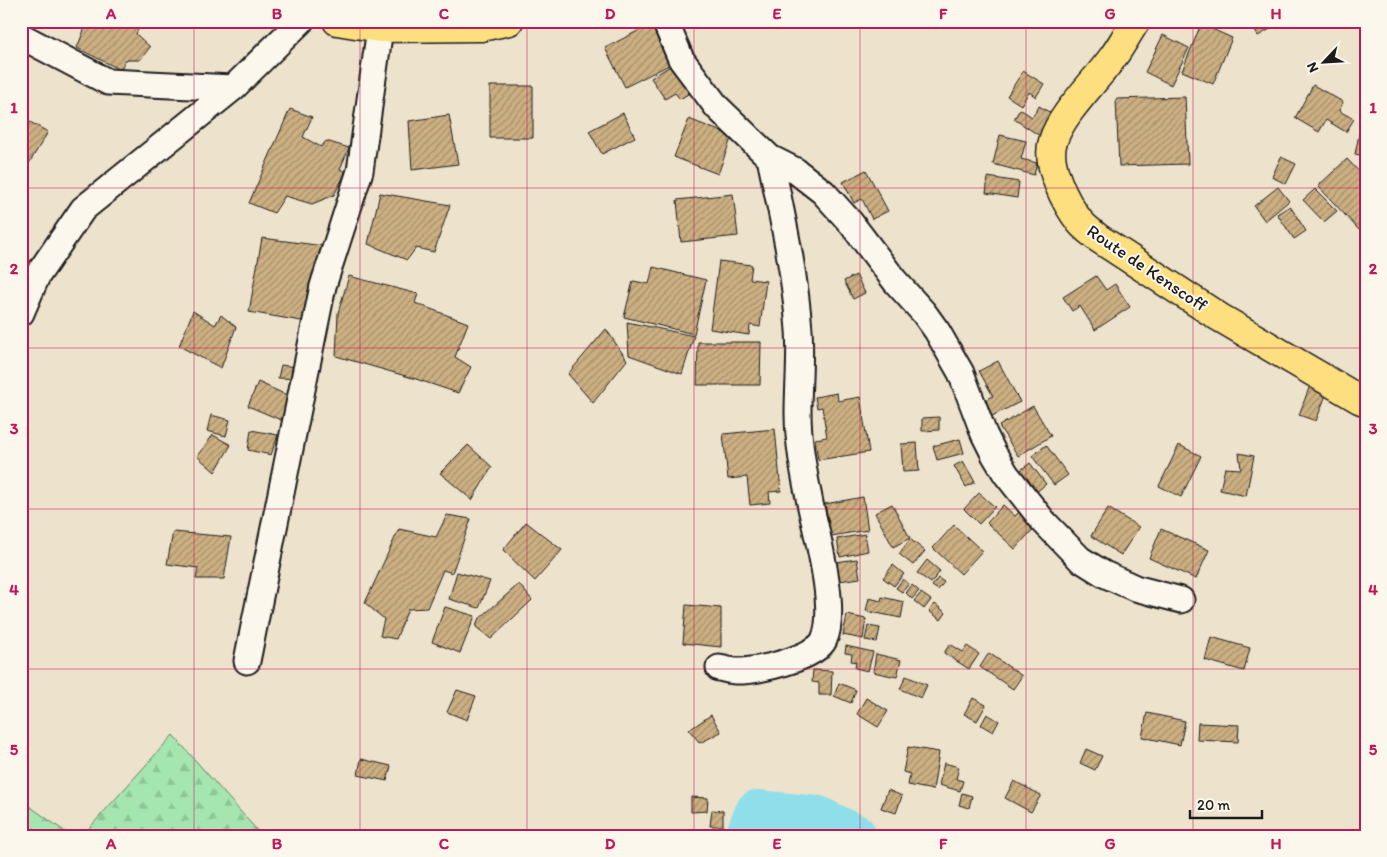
<svg xmlns="http://www.w3.org/2000/svg" width="1387" height="857" font-family="Itim,sans-serif">
<style>
.forest{fill:url(#forest-firs);stroke:#608166}
.lines{fill:none;stroke-linecap:round;stroke-linejoin:round}
.river{stroke:#8fdfea;stroke-width:44}
.building{fill:url(#building-hatch);stroke:#1c1c1c}
.minor-casing{stroke:#1c1c1c;stroke-width:29}
.major-casing{stroke:#1c1c1c;stroke-width:31}
.minor{stroke:#fbf7ec;stroke-width:25}
.major{stroke:#fddf80;stroke-width:28}
.grid{fill:none;stroke:#c2185b;stroke-width:1;stroke-opacity:0.55}
.labels{text-anchor:middle;dominant-baseline:central;stroke-width:4;stroke-linejoin:round;paint-order:stroke}
.street-label{font-size:18px;fill:#1c1c1c;stroke:#fbf7ec}
.neatline{fill:none;stroke:#c2185b;stroke-width:2}
.grid-label{font-size:16px;text-anchor:middle;font-weight:bold;fill:#c2185b}
</style>
<defs>
<pattern id="forest-firs" width="22" height="20" patternUnits="userSpaceOnUse" patternTransform="scale(1.25)"><rect width="22" height="20" fill="#a5e6b0"/><path d="M5 1l3.5 6h-7zM16 11l3.5 6h-7z" fill="#8dc597"/></pattern>
<pattern id="building-hatch" width="6" height="6" patternUnits="userSpaceOnUse" patternTransform="scale(1.25)"><rect width="6" height="6" fill="#ccb082"/><path d="M-1 1l2-2M0 6l6-6M5 7l2-2" fill="none" stroke="#a58e6a"/></pattern>
</defs>
<rect width="100%" height="100%" fill="#ede2cc"/>
<filter id="ink" filterUnits="userSpaceOnUse"><feTurbulence type="fractalNoise" baseFrequency=".02" numOctaves="2"/><feDisplacementMap in="SourceGraphic" scale="10" xChannelSelector="R" yChannelSelector="G"/><feConvolveMatrix kernelMatrix="1 2 1 2 8 2 1 2 1" color-interpolation-filters="sRGB"/></filter>
<g filter="url(#ink)">
<path class="forest" d="M173 735 262 836H82Z
M21 800 71 836H21Z"/>
<g class="lines">
<path class="river" d="M747 836 757 812 818 818 855 836"/>
</g>
<path class="building" d="M81 21H142L136 34 150 47 140 60H125L121 70 77 48 86 25Z
M1249 21H1284L1258 36Z
M655 22 675 62 625 87 605 48Z
M1201 24 1232 38 1213 84 1182 71Z
M1163 35 1189 48 1171 85 1145 72Z
M675 63 693 91 680 99 675 93 665 99 651 78Z
M1023 71 1044 84 1036 97 1029 92 1021 105 1007 96Z
M1313 85 1343 102 1339 111 1354 119 1346 132 1326 120 1319 132 1295 118Z
M490 86H533V138H490Z
M1185 97 1188 164 1119 166 1116 99Z
M1039 106 1054 115 1040 136 1014 119 1020 109 1032 117Z
M290 109 312 117 303 137 321 147 326 141 349 148 340 169 346 172 334 195 312 204 285 196 274 213 249 203Z
M623 113 635 137 602 154 589 131Z
M449 115 458 164 412 170 409 121Z
M689 119 732 136 718 174 674 157Z
M30 122 48 132 25 170 21 167V138Z
M1361 125 1366 126V156L1355 154Z
M1000 135 1026 141 1021 159 1037 163 1034 175 993 164Z
M1281 157 1296 164 1286 184 1272 177Z
M1347 159 1366 179V224L1359 230 1318 186Z
M866 170 888 211 872 219 862 199 854 203 843 182Z
M988 177 1019 182 1017 198 986 193Z
M1278 187 1289 201 1265 221 1254 206Z
M1315 189 1337 211 1324 222 1303 200Z
M380 193 450 205 434 252 416 248 407 260 368 244Z
M733 194 738 236 681 242 677 200Z
M1290 206 1306 231 1294 239 1277 214Z
M262 238 324 246 307 322 249 312Z
M719 261 752 265 750 279 766 281 760 327 750 325 749 335 710 329Z
M653 267 706 280 694 334 624 317 633 281 649 284Z
M856 275 865 293 853 299 844 281Z
M349 276 418 294 415 303 468 323 455 357 471 367 458 393 416 379 336 356 338 313Z
M1096 276 1106 290 1115 284 1130 307 1095 330 1080 306 1072 311 1063 297Z
M193 311 215 325 221 315 236 327 221 368 179 346Z
M627 322 694 336 682 374 629 355Z
M606 329 627 360 593 403 568 374Z
M698 342H761L760 385H697Z
M998 361 1020 402 992 416 984 401 993 396 979 371Z
M281 365 303 368 300 379 278 378Z
M1312 380 1329 387 1316 421 1299 415Z
M258 382 291 397 281 420 248 406Z
M837 393 838 401 860 397 869 452 818 460 815 439 827 437 822 407 817 408 815 397Z
M1033 406 1051 436 1018 456 999 426Z
M211 415 230 420 226 436 207 431Z
M939 417V430L922 431V418Z
M775 429 781 491 769 492 770 503 750 505 747 477 728 479 723 434Z
M251 430 278 435 271 455 248 450Z
M213 435 231 445 215 472 197 456Z
M960 439 964 453 937 460 933 446Z
M917 443 919 471 903 472 901 444Z
M468 445 492 467 472 500 440 473Z
M1046 445 1068 475 1054 485 1032 456Z
M1179 445 1201 456 1181 497 1159 486Z
M1239 453 1254 456 1246 496 1220 490 1225 468 1241 469Z
M963 461 975 482 966 487 954 466Z
M1030 463 1046 484 1035 493 1018 472Z
M979 493 995 507 979 524 964 509Z
M863 497 868 530 831 536 825 504Z
M892 504 910 538 893 547 875 513Z
M1003 505 1015 516 1020 511 1036 526 1015 549 987 523Z
M1108 508 1139 527 1121 555 1091 536Z
M447 515 471 519 452 573 443 570 427 608 408 609 396 639 380 636 384 619 365 603 399 529 436 537Z
M526 522 562 550 535 581 503 550Z
M954 525 982 551 961 574 933 548Z
M1161 529 1209 550 1196 579 1149 558Z
M173 532 231 537 224 579H196L198 568 167 564Z
M865 534 868 551 840 557 837 539Z
M910 539 925 551 913 565 899 554Z
M857 559 860 578 839 581 836 562Z
M927 560 940 571 931 583 917 573Z
M893 565 904 574 894 586 883 578Z
M457 572 490 581 479 608 449 599Z
M938 578 944 582 938 590 932 586Z
M903 579 909 584 902 592 896 588Z
M519 584 532 600 491 639 476 627 478 620Z
M912 585 919 591 912 599 906 593Z
M921 593 931 600 924 609 914 601Z
M882 597 904 602 901 618 866 611 869 598 881 601Z
M935 604 946 613 941 620 929 611Z
M686 605 721 608V647L683 643Z
M445 607 475 616 460 653 432 642Z
M847 615 866 619 863 639 843 635Z
M868 626 880 628 877 642 865 640Z
M1211 637 1250 648 1244 671 1205 660Z
M950 644 963 652 967 646 979 654 969 669 944 653Z
M846 646 873 652 868 671 855 668 856 662 851 661 852 654 845 653Z
M989 653 1022 676 1013 689 980 667Z
M876 654 901 660 897 677 873 672Z
M813 670 832 671 831 695H819V683L812 682Z
M906 676 927 685 921 698 900 689Z
M839 683 856 690 851 703 834 696Z
M457 690 476 696 467 720 447 712Z
M866 698 888 711 878 727 857 714Z
M973 698 986 705 977 721 964 714Z
M1147 713 1185 721 1180 745 1142 737Z
M987 714 999 721 993 732 981 725Z
M711 715 721 732 700 743 689 730Z
M1198 723 1239 725 1238 742 1197 740Z
M908 747 939 752 933 790 908 785 910 774 903 772Z
M1086 749 1102 756 1095 770 1080 763Z
M361 759 391 766 387 781 358 775Z
M944 763 959 767 956 779 963 781 960 791 939 785Z
M1014 781 1041 795 1031 812 1005 798Z
M888 790 902 796 896 813 881 808Z
M962 793 972 796 969 808 959 805Z
M691 797 708 798 707 811 691 812Z
M712 810 723 811V826H710Z"/>
<g class="lines">
<g class="minor-casing">
<path id="minor" d="M665 21 681 59 717 107 770 158 796 171 823 192 851 223 895 281 924 313 937 331 961 373 984 434 994 454 1006 474 1044 522 1080 559 1104 574 1135 588 1181 600
M21 36 108 82 233 88
M21 313 37 276 83 209 233 88 301 21
M247 661 323 286 360 171 380 28
M719 668C725 669 731 671 737 671 756 672 816 658 824 640 838 610 817 536 810 503 804 474 798 443 798 413 798 385 801 358 799 330 795 272 782 215 770 158"/>
</g>
<g class="major-casing">
<path id="major" d="M337 21 380 28 481 27 509 21
M1136 21C1128 33 1121 46 1113 57 1096 81 1061 114 1053 141 1045 164 1066 204 1080 222 1085 228 1092 233 1098 238L1219 317 1359 399 1366 402"/>
</g>
<use href="#minor" class="minor"/>
<use href="#major" class="major"/>
</g>
</g>
<path class="grid" d="M194 21V836M360 21V836M527 21V836M694 21V836M860 21V836M1026 21V836M1193 21V836M21 188H1366M21 348H1366M21 509H1366M21 669H1366"/>
<g class="labels">
<g class="street-label">
<text transform="translate(1147 268) rotate(34)">Route de Kenscoff</text>
</g>
</g>
<rect width="1387" height="857" fill="none" stroke="#fbf7ec" stroke-width="55"/>
<g transform="translate(1324 62) rotate(245)" stroke="#fbf7ec" stroke-width="4" paint-order="stroke">
<path d="M0-4L9 19L0 12L-9 19Z" fill="#1c1c1c"/>
<text y="-8" font-size="14" font-weight="bold" text-anchor="middle" fill="#1c1c1c">N</text>
</g>
<path d="M1190 810v8h72v-8" fill="none" stroke="#1c1c1c" stroke-width="2.5"/>
<text x="1197" y="810" font-size="15" fill="#1c1c1c" stroke="#fbf7ec" stroke-width="4" paint-order="stroke">20 m</text>
<rect x="28" y="28" width="1332" height="802" class="neatline"/>
<g class="grid-label">
<text x="111" y="19">A</text>
<text x="277" y="19">B</text>
<text x="444" y="19">C</text>
<text x="610" y="19">D</text>
<text x="777" y="19">E</text>
<text x="943" y="19">F</text>
<text x="1110" y="19">G</text>
<text x="1276" y="19">H</text>
<text x="14" y="113">1</text>
<text x="1373" y="113">1</text>
<text x="14" y="274">2</text>
<text x="1373" y="274">2</text>
<text x="14" y="434">3</text>
<text x="1373" y="434">3</text>
<text x="14" y="595">4</text>
<text x="1373" y="595">4</text>
<text x="14" y="755">5</text>
<text x="1373" y="755">5</text>
<text x="111" y="849">A</text>
<text x="277" y="849">B</text>
<text x="444" y="849">C</text>
<text x="610" y="849">D</text>
<text x="777" y="849">E</text>
<text x="943" y="849">F</text>
<text x="1110" y="849">G</text>
<text x="1276" y="849">H</text>
</g>
</svg>
